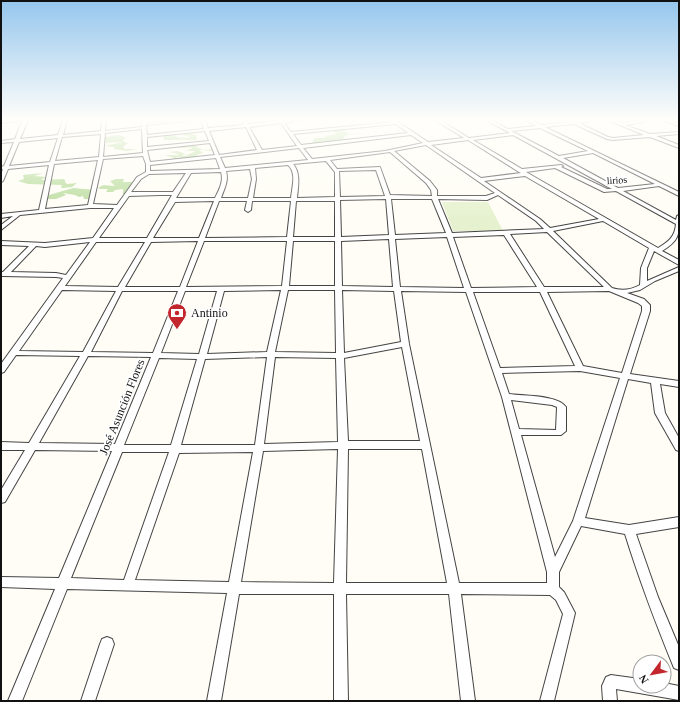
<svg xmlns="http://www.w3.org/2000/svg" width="680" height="702" font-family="Georgia,serif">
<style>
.forest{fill:#b9dc9c}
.pitch{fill:#e6f2cf}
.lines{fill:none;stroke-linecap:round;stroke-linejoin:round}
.minor-casing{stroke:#444;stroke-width:2}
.minor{fill:#fff;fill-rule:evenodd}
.labels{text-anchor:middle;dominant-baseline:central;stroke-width:4;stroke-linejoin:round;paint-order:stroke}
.far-street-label{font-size:10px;fill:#111;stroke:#fff}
.poi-label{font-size:12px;fill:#111;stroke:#fff;text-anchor:start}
.street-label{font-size:12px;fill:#111;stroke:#fff}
</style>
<rect width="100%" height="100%" fill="#fffdf5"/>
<path class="forest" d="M333 130H344L348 133 346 134 362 133 346 135 341 141 327 143 324 141 318 143H312L315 138H324L325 136 337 134 333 132Z
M195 132 193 134 196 135 197 140H164L163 136 174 134 177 137 188 138 190 137 180 134Z
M120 135 126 138 123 140 124 142 128 143 123 147 125 149H138L127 151 114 149V147L104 146 123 142 104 143V137Z
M178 146H195L203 150 214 149 215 151 199 150 203 153 196 155 201 157 189 159 177 157 175 160H170L174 158 165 155H178L179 154 169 152 177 151 186 154 181 155 185 156 196 151H185L191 149 192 147 180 148 176 147Z
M43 173 34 176 46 177 41 180H43L63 179 65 180V182L67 184 77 183 72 187 63 188H61L62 185 28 184 18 181 24 179 23 175Z
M116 179H124L123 182H134V185L128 189 125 194H123V189L115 190 113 192H106L108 189H100L98 188 103 185 115 186 110 181Z
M73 188 96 190 90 194 91 196 89 199H84L83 196 79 197 75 195 63 193 66 195 56 199H47L49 195Z"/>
<path class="pitch" d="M442 202H488L503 231H453Z"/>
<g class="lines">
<g class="minor-casing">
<path id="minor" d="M28 120 20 139 58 135 63 120H67L63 135 101 131 102 120H106L105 131 142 127V120H146V123L197 120 146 125 147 135 204 129 201 120H205L208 128 244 125 242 120H246L248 124 279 121 278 120H304L284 123 291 132 393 122 390 120H395L428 142 464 138 435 120H440L469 138 510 133 486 120H491L508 129 536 126 526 120H531L541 125 570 122 567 120 575 121 589 120V122L579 123 608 137 613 138 644 135 608 120H614L621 123 645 120 644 122 625 125 650 134 679 132V134L656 136 679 145V148L650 137 613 140 607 139 574 124 545 127 679 192V196L659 186 623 191 676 220 677 216 679 215C679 235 680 240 662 251L679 260V265L654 251 647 268V281L679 267V271L655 281 640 290 627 293 644 299 650 305V311L630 374 679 381V387L660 384 665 413 679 438V451L676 450 655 413 651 383 628 379 585 518 629 525 679 517V527L636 534 658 597 679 647V670L674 668C656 624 639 579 625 534L581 526 559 572V587L564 592 575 613 554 701H540L563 614 556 600 550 595 461 594 475 701H461L449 594H346L348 701H334V594H239L221 701H207L227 593 67 589 22 701H8L55 589 1 587V577L59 578 112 451 35 450 5 502 1 503V490L25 450H1V442L29 443 80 356 16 355 4 372 1 373V364L63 278 56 277 2 276 1 272H3L29 246 1 245V241L45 243 93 238 114 208H90L20 215 1 230V225L13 216 1 218V214L39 210 49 165 8 169 3 181 1 182V175L3 169H1V167L4 166 14 142 1 143V141L15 139 22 121 1 123V121ZM281 123 297 146 262 150 249 127ZM396 124 408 133 301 145 293 134ZM246 127 257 150 219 155 209 131ZM540 128 588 151 559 156 511 131ZM142 129 143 153 103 157 105 133ZM205 131 209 141 147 147V137ZM101 134 99 157 55 161 62 137ZM411 135 423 143 385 151 312 159 303 148ZM513 135 612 189H607L561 167 563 166 561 165 522 169 473 140ZM58 138 50 162 9 166 19 142ZM468 140 519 172 521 173 481 178 431 145ZM210 143 215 155 150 162 147 150ZM426 145 495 193 486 196H437V190L430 181 394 151ZM299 148 308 160 225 168 220 157ZM390 152 426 183 431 190 432 196 390 195 380 167 337 169 330 160ZM593 153 655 184 618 188 563 158ZM143 156 146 164V172L137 177 117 205 93 204 103 159ZM216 158 220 169 150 171V165ZM98 160 88 205 45 209 54 164ZM326 161 335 172V197L297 198C298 187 301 173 293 164ZM288 165C297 173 292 187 291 198H253L256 179 255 168ZM555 168 604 192 616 191 676 224C675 237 668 242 658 248L526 172ZM250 169 252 179 248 198H221C224 189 229 181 226 171ZM376 170 385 196 340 197 339 171ZM221 172C224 181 219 190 215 198H176L191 173ZM186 173 173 192H131L141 179 149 174ZM525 176 599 219 550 228 540 219 484 181ZM160 195H172L147 238H99L129 196ZM498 195 536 221 544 229 452 233 438 199 487 200ZM386 199 389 235 341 237 340 200ZM391 199H432L446 233 395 235ZM214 201 199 238H153L175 202ZM219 201H247L245 210 248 212 251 210 252 201H291L287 237 205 238ZM296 201H335V237H293ZM603 221 649 248 641 268 640 285C631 290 621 291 612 288L553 231ZM547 232 604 287H544L510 234ZM504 235 537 287 471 288 453 237ZM447 237 464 288 400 287 395 239ZM389 239 393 287 342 286 341 241ZM198 241 180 287H125L151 242ZM204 241H287L282 286 186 287ZM293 241H335V286H289ZM90 242 66 275 56 273 11 272 36 246 45 247ZM96 242H145L118 287 65 286ZM62 290 116 291 83 352 19 351ZM281 290 267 352 207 354 224 291ZM288 290H335L336 353 275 352ZM342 290 394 291 401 342 344 353ZM122 291H178L153 353 91 352ZM185 291H217L199 354 161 353ZM401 291 466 292 502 397 547 572V583H459L409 344ZM609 291 638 303 642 306V311L622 373 583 366 547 292ZM473 292H540L575 366 500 368ZM402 347 420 441H348L344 358ZM88 356 151 357 115 444 39 443ZM267 357 255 445H181L205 359ZM275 357 336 358 338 442 264 444ZM159 358 197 359 171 445H124ZM580 371 620 378 573 521 555 557 521 435H561L566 431V407C558 395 524 396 509 394L502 373ZM511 400 552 405 557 407 556 430 519 429ZM338 449 334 583 241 582 263 451ZM348 449H422L447 583H346ZM122 452H169L124 580 71 578ZM253 452 229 582 135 580 179 453Z
M662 120H668L679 124V126Z
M107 637 112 639 114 644 95 701H81L100 644 102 639Z
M611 675 640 679V686H664V683L679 686V700L616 689 617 701H603L602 686 606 677Z"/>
</g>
<use href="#minor" class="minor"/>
</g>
<linearGradient id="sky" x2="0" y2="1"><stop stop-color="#95c6ee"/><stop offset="0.55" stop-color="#fffefa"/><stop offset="1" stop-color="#fffefa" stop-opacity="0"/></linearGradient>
<rect width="680" height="218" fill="url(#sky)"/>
<defs>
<g id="bank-pin" transform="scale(1)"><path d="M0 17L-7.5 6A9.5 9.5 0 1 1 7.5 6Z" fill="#c4262e" stroke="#fff"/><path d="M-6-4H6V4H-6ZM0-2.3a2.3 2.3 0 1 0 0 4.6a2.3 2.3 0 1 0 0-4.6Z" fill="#fff"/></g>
</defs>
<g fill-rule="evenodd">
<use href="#bank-pin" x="177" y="313"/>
</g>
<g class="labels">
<g class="far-street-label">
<text transform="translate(617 180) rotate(-4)">lirios</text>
</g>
<g class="poi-label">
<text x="191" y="313">Antinio</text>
</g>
<g class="street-label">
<text transform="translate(122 407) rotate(-68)">José Asunción Flores</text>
</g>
</g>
<rect width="680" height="702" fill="none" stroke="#111111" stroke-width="4"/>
<g transform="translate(652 674) rotate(238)"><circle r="19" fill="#ffffff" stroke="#a0a0a0"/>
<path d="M0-3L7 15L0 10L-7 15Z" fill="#c4262e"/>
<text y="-6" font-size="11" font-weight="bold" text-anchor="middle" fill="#111111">N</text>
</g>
</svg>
